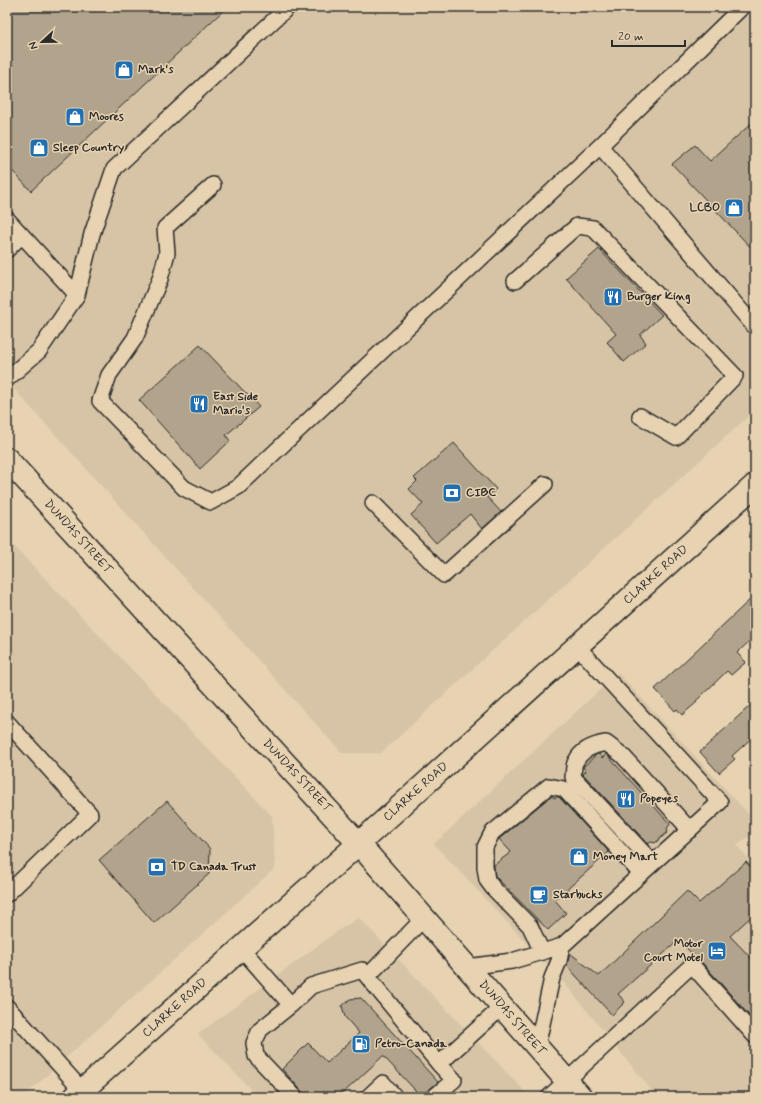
<svg xmlns="http://www.w3.org/2000/svg" width="762" height="1104" font-family="Mynerve,sans-serif">
<style>
.built{fill:#d7c4a6}
.building{fill:#b2a48c;stroke:#2b2b2b}
.lines{fill:none;stroke-linecap:round;stroke-linejoin:round}
.service-casing{stroke:#2b2b2b;stroke-width:18}
.secondary-casing{stroke:#2b2b2b;stroke-width:25}
.service{stroke:#e7d2b1;stroke-width:15}
.secondary{stroke:#e7d2b1;stroke-width:22}
.labels{text-anchor:middle;dominant-baseline:central;stroke-width:3;stroke-linejoin:round;paint-order:stroke}
.poi-label{font-size:12px;font-weight:bold;fill:#2b2b2b;stroke:#e7d2b1;text-anchor:start}
.street-label{font-size:12px;fill:#2b2b2b;stroke:#e7d2b1}
</style>
<rect width="100%" height="100%" fill="#e7d2b1"/>
<filter id="ink" filterUnits="userSpaceOnUse"><feTurbulence type="fractalNoise" baseFrequency=".025" numOctaves="2"/><feDisplacementMap in="SourceGraphic" scale="8" xChannelSelector="R" yChannelSelector="G"/><feConvolveMatrix kernelMatrix="1 2 1 2 8 2 1 2 1" color-interpolation-filters="sRGB"/></filter>
<g filter="url(#ink)">
<path class="built" d="M7 7H755V410L381 753H342L7 381Z
M7 539 272 816 275 868 23 1097H7Z
M618 673 755 821V831L737 846 755 866V1097H657L566 985 434 844Z
M359 918 530 1097H258L198 1034 339 930Z"/>
<path class="building" d="M7 7H227L31 191 7 165Z
M755 120V252L672 164 695 145 710 161Z
M599 249 662 315 640 335 646 343 624 362 607 342 616 334 566 278Z
M200 345 259 407 226 435 230 441 200 469 139 400Z
M454 443 496 489 487 497 501 512 482 529 470 514 436 543 411 515 423 504 409 489 417 481 414 478Z
M755 595V636L737 653 746 662 731 675 727 671 696 701 697 702 682 715 677 709 675 711 655 689Z
M755 701V735L732 756 735 759 719 773 700 752Z
M597 754H599L602 758 606 754 608 756 670 824 667 829 668 832 655 843 651 842 648 844 583 774 586 771 583 767Z
M551 796 555 798 557 797H559L609 852 555 900 566 913 548 930 495 876 494 865 511 852 499 839Z
M167 801 210 849 209 874 154 923 99 860Z
M746 862 755 872V913L730 936 755 962V1022L699 959 694 956 679 940 618 994 625 1002 612 1015 567 966 570 953 599 976 687 891 699 903Z
M361 998 438 1082 426 1092H417L383 1056 339 1097H307L282 1069 308 1043 327 1063 359 1033 345 1017 342 1006 350 999Z"/>
<g class="lines">
<g class="service-casing">
<path id="service" d="M600 146 755 327
M213 185 165 228 167 253 160 279 135 338 109 375 100 401 184 488 211 502 238 487 259 467 600 146 742 7
M7 219 77 295
M7 250 22 235
M515 281 577 226 593 228 735 376 676 437 640 416
M7 379 39 351 77 295 92 234 114 169 288 7
M373 503 444 575 545 484
M7 722 90 814 7 894
M653 863 573 777C574 772 573 765 576 761 582 749 594 745 606 743L622 755 690 830
M242 949 291 1005
M542 952 530 926 493 888 487 880 485 867V847L492 833 549 786 564 789 641 874
M467 967 512 961 562 946 720 802 577 646
M368 976 424 918
M7 1007 82 1090
M537 1047 552 978 559 961 562 946
M439 1064 502 1007
M295 1097 256 1056 254 1043 260 1030 291 1005 311 986 362 970 439 1064 454 1080 434 1097
M368 1097 383 1083 395 1097
M549 1097 692 965 755 1036"/>
</g>
<g class="secondary-casing">
<path id="secondary" d="M7 459 359 844 581 1097
M75 1097 394 812 755 485"/>
</g>
<use href="#service" class="service"/>
<use href="#secondary" class="secondary"/>
</g>
</g>
<defs>
<g id="shop-square" transform="scale(1)"><rect x="-9" y="-9" width="18" height="18" rx="4" fill="#1f6fb2" stroke="#e7d2b1"/><path d="M-5-2.5h2.3a2.7 3.5 0 0 1 5.4 0H5L5.5 6h-11ZM-1.5-2.5h3a1.5 2.3 0 0 0-3 0Z" fill="#fff"/></g>
<g id="restaurant-square" transform="scale(1)"><rect x="-9" y="-9" width="18" height="18" rx="4" fill="#1f6fb2" stroke="#e7d2b1"/><path d="M-5-6h1v4h1v-4h1v4h1v-4h1v5L-1.5 .5V6h-2V.5L-5-1ZM5-6V6H3V1.5H1.5Q1.5-4 5-6Z" fill="#fff"/></g>
<g id="bank-square" transform="scale(1)"><rect x="-9" y="-9" width="18" height="18" rx="4" fill="#1f6fb2" stroke="#e7d2b1"/><path d="M-6-4H6V4H-6ZM0-2.3a2.3 2.3 0 1 0 0 4.6a2.3 2.3 0 1 0 0-4.6Z" fill="#fff"/></g>
<g id="cafe-square" transform="scale(1)"><rect x="-9" y="-9" width="18" height="18" rx="4" fill="#1f6fb2" stroke="#e7d2b1"/><path d="M-5.5-4.5H6V0H3Q3 3.5 0 3.5H-2.5Q-5.5 3.5-5.5 0ZM3-3.2v2h1.7v-2ZM-6 4.5H4V6H-6Z" fill="#fff"/></g>
<g id="hotel-square" transform="scale(1)"><rect x="-9" y="-9" width="18" height="18" rx="4" fill="#1f6fb2" stroke="#e7d2b1"/><path d="M-6-4.5h1.5V1H6V5H4.5V3h-9V5H-6ZM-4 0a1.8 1.8 0 1 1 3.6 0ZM.5 0V-2.5h3Q6-2.5 6 0Z" fill="#fff"/></g>
<g id="fuel-square" transform="scale(1)"><rect x="-9" y="-9" width="18" height="18" rx="4" fill="#1f6fb2" stroke="#e7d2b1"/><path d="M-5.5-6h7V0h2V4h1.3V-2.5L3-4.5l.8-.8L6-3V5H2.5V1h-1V6h-7ZM-4.2-4.7v3.2H.2V-4.7Z" fill="#fff"/></g>
</defs>
<g fill-rule="evenodd">
<use href="#shop-square" x="124" y="70"/>
<use href="#shop-square" x="75" y="117"/>
<use href="#shop-square" x="39" y="148"/>
<use href="#shop-square" x="734" y="208"/>
<use href="#restaurant-square" x="613" y="297"/>
<use href="#restaurant-square" x="199" y="404"/>
<use href="#bank-square" x="452" y="493"/>
<use href="#restaurant-square" x="626" y="799"/>
<use href="#shop-square" x="579" y="857"/>
<use href="#bank-square" x="157" y="867"/>
<use href="#cafe-square" x="539" y="895"/>
<use href="#hotel-square" x="717" y="951"/>
<use href="#fuel-square" x="361" y="1044"/>
</g>
<g class="labels">
<g class="poi-label">
<text x="138" y="70">Mark's</text>
<text x="89" y="117">Moores</text>
<text x="53" y="148">Sleep Country</text>
<text x="720" y="208" text-anchor="end">LCBO</text>
<text x="627" y="297">Burger King</text>
<text x="213" y="397">East Side<tspan x="213" dy="14">Mario's</tspan></text>
<text x="466" y="493">CIBC</text>
<text x="640" y="799">Popeyes</text>
<text x="593" y="857">Money Mart</text>
<text x="171" y="867">TD Canada Trust</text>
<text x="553" y="895">Starbucks</text>
<text x="703" y="944" text-anchor="end">Motor<tspan x="703" dy="14">Court Motel</tspan></text>
<text x="375" y="1044">Petro-Canada</text>
</g>
<g class="street-label">
<text transform="translate(78 537) rotate(48)">DUNDAS STREET</text>
<text transform="translate(656 575) rotate(-42)">CLARKE ROAD</text>
<text transform="translate(297 776) rotate(47)">DUNDAS STREET</text>
<text transform="translate(416 792) rotate(-42)">CLARKE ROAD</text>
<text transform="translate(175 1008) rotate(-42)">CLARKE ROAD</text>
<text transform="translate(512 1018) rotate(49)">DUNDAS STREET</text>
</g>
</g>
<rect width="762" height="1104" fill="none" stroke="#e7d2b1" stroke-width="24"/>
<rect x="12" y="12" width="738" height="1080" fill="none" stroke="#2b2b2b" stroke-width="1.5" filter="url(#ink)"/>
<g transform="translate(42 42) rotate(248)" stroke="#e7d2b1" stroke-width="3" paint-order="stroke">
<path d="M0-3L7 15L0 10L-7 15Z" fill="#2b2b2b"/>
<text y="-6" font-size="11" font-weight="bold" text-anchor="middle" fill="#2b2b2b">N</text>
</g>
<path d="M612 40v6h73v-6" fill="none" stroke="#2b2b2b" stroke-width="2"/>
<text x="618" y="40" font-size="12" fill="#2b2b2b" stroke="#e7d2b1" stroke-width="3" paint-order="stroke">20 m</text>
</svg>
